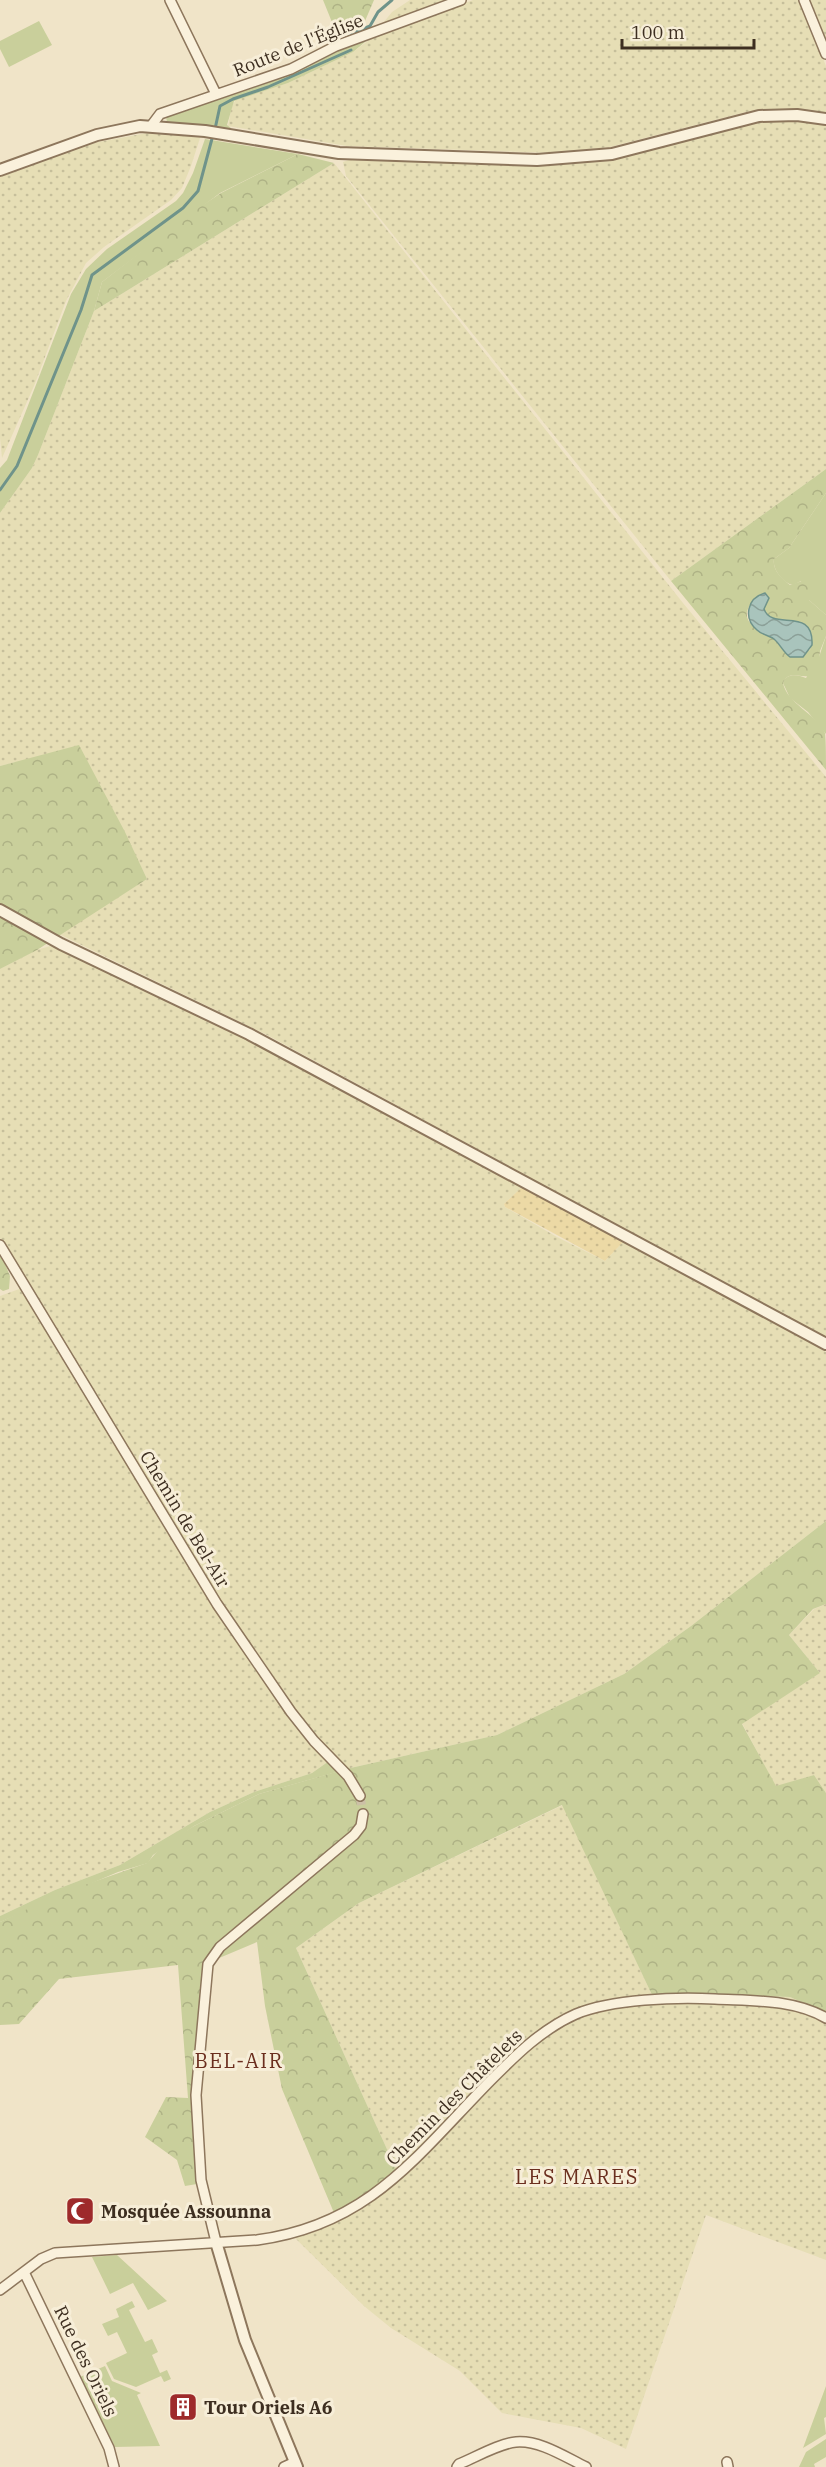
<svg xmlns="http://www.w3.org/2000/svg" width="826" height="2467" font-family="'IBM Plex Serif',serif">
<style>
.farmland{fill:url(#farmland-dots)}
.grass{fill:#c9cf9b}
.forest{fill:url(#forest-crowns);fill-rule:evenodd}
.sand{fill:url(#sand-dots)}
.water{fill:url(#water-waves);stroke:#6f938a;stroke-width:1.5}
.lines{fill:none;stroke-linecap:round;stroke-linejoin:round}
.stream{stroke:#6f938a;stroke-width:3}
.minor-tunnel{stroke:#ccc0a6;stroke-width:9;stroke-dasharray:9 4.5;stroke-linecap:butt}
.minor-casing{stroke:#8d765c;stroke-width:12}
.tertiary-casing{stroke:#8d765c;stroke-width:14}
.minor{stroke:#faf1dc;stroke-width:9}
.tertiary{stroke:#faf1dc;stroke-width:10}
.labels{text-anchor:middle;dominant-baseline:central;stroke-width:6;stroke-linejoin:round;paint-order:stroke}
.street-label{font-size:18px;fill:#3d2e20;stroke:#f7eed8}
.poi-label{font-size:18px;font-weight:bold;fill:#3d2e20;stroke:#f7eed8;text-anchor:start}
.neighbourhood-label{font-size:20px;letter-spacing:1.5px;fill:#6b2e1e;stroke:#f7eed8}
</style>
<defs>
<pattern id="farmland-dots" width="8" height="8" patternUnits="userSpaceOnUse" patternTransform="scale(1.5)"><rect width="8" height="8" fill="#e6deb5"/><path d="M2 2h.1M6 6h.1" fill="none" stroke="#c6bf9b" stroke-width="1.8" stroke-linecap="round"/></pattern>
<pattern id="forest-crowns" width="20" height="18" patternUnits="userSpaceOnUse" patternTransform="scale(1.5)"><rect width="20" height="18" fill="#c9cf9b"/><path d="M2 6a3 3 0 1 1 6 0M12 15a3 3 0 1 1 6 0" fill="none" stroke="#aeb285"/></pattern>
<pattern id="sand-dots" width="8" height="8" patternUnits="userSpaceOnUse" patternTransform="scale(1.5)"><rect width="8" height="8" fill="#ecd9a5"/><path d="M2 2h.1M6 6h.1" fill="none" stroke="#cbbb8e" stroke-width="1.8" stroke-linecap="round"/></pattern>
<pattern id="water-waves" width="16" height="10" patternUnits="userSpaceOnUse" patternTransform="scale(1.5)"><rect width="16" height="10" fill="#a9c4bc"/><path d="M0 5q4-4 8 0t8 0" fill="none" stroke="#8ba098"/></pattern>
</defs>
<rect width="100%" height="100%" fill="#f0e4c8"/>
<path class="farmland" d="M410 0H452L379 28 392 12Z
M473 0H799L826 66V113L799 109H767L746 112 610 147 555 153 347 146 228 126 232 105 236 100 288 83 353 52 373 37Z
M806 0H826V48Z
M797 119 826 123V469L671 581 346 176 343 162 349 160 551 165 583 163 610 158 762 120Z
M147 133 201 135 191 166 182 188 171 200 104 247 86 263 66 301 34 386 2 458 0 438V177L93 143Z
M334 163 683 603 826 777V1338L267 1035 59 934 147 879 98 781 15 762 0 766V513L32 468 38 455 94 311Z
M54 945 215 1021 523 1186 504 1204 505 1207 557 1237 605 1261 624 1241 746 1305 826 1352V1521L691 1626 624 1674 497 1735 346 1769 307 1729 219 1604 0 1238V969L36 950Z
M22 1288 193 1571 329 1761 312 1773 254 1792 210 1812 120 1865 55 1890 0 1916V1296Z
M826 1604V1793L814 1775 776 1787 742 1723 820 1673 789 1635 814 1609Z
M563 1805 653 1997 695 1994 790 1997 826 2013V2260L706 2215 626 2449 581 2428 502 2413 460 2371 391 2328 364 2306 290 2233 337 2220 379 2195 400 2178 296 1948 359 1903Z"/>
<path class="grass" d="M39 21 52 45 9 67 0 49V41Z
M362 41 365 42 353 52 288 83 234 101 227 125 231 128 229 131 167 122 166 117 170 114 266 81Z
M205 139 298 154 220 193 102 282 94 311 38 455 32 468 0 513V468L7 460 71 294 86 269 107 249 176 201 183 193 193 173Z
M826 493V615L809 600 801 581 793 585C783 583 772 569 774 559L789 548Z
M826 636V734L808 712 790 698 783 683C786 673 797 674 806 678L819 657Z
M329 1761 340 1771 259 1794 194 1826 153 1855 148 1863 118 1872 0 1922V1916L55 1890 120 1865 210 1812 254 1792 312 1773Z
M117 2255 167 2301 148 2310 133 2283 110 2294 92 2257Z
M132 2301 135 2307 129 2310 145 2342 152 2339 158 2352 152 2355 160 2373 167 2370 171 2379 164 2382 161 2376 136 2387 114 2379 106 2363 127 2353 117 2332 108 2336 102 2324 119 2317 116 2309Z
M105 2366 112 2381 141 2393 137 2395 160 2446 115 2447 80 2377Z
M826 2386V2417L824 2418 826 2434 803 2448Z
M826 2439V2457L814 2464 815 2467H799L806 2452Z"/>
<path class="forest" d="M323 0H374L365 21 338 37Z
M298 154 334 163 94 311 102 282 191 213 221 193Z
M826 469V493L789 548 774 559C772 570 782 579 790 585L805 580 814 582 817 591 809 600 826 615V636L820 651 818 674C807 682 789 667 783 683 787 704 816 713 825 733 826 742 826 760 826 770L671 581ZM765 593 768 596 764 609 766 614 772 619 782 620 812 640 810 650 790 657C783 652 781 644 774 639 763 631 738 624 750 605 754 599 758 595 765 593Z
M79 745 125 832 147 879 37 950 0 969V766Z
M0 1252 10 1276 9 1289 3 1291 0 1289Z
M826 1521V1604L813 1609 789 1635 820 1673 742 1724 776 1786 814 1775 826 1793V2013L790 1997 695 1994 653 1997 562 1805 359 1903 296 1948 400 2178 379 2195 337 2220 282 2089 265 2006 257 1942 205 1964 195 2097 197 2184 185 2186 177 2160 145 2137 166 2097 188 2098 178 1965 59 1979 19 2024 0 2025V1922L59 1894 147 1863 162 1846 194 1826 259 1794 346 1769 497 1735 624 1674 691 1626Z"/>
<path class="sand" d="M523 1186 624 1241 605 1261 505 1207 504 1204Z"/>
<path class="water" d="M765 593 769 598 764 609C772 632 814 605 812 645L803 657H790C783 652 780 644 774 639 769 635 762 635 757 630 743 618 747 598 765 593Z"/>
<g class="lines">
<path class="stream" d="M349 35 370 26 378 12 392 0
M215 129 220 106 233 99 268 87 351 50
M0 490 17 466 81 310 92 275 183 208 198 191 213 135"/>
<path class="minor-tunnel" d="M360 1796 363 1814"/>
<g class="minor-casing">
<path id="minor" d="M170 0 216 94
M804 0 826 54
M151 126 160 114 291 69 336 46 461 0
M0 1245 217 1604 291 1712 314 1741 348 1776 360 1796
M216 2242 201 2180 196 2095 208 1964 220 1947 354 1835 361 1826 363 1814
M24 2272 109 2448 114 2467
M0 2290 41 2259 55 2253 257 2240C370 2225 417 2155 491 2080 516 2055 542 2029 576 2014 612 1999 676 1997 715 1999 752 2001 794 1999 826 2018
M727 2462 728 2467
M284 2467 295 2462
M457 2467 459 2464C474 2458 500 2443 516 2442 540 2440 565 2457 586 2467"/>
</g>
<g class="tertiary-casing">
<path id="tertiary" d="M0 170 97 135 140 126 205 131 339 153 537 160 612 154 759 116 797 115 826 119
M0 910 61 944 249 1034 826 1344
M216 2242 245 2340 297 2467"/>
</g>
<use href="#minor" class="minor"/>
<use href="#tertiary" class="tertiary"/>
</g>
<defs>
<g id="mosque-square" transform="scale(1.5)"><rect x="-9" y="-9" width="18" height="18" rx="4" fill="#9e2a2b" stroke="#f7eed8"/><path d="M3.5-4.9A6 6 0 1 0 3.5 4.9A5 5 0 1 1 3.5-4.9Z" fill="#fff"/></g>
<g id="building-square" transform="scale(1.5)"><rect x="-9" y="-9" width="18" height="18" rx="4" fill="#9e2a2b" stroke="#f7eed8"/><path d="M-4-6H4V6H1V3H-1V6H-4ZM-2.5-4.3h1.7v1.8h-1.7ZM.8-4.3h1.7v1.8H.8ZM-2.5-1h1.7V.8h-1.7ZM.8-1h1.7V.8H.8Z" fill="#fff"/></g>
</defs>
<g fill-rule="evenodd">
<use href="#mosque-square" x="80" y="2211"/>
<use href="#building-square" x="183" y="2407"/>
</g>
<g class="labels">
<g class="street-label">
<text transform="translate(298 45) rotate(-22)">Route de l'Église</text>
<text transform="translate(185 1519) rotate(59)">Chemin de Bel-Air</text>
<text transform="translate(454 2097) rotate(-45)">Chemin des Châtelets</text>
<text transform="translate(86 2361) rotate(64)">Rue des Oriels</text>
</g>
<g class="poi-label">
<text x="101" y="2211">Mosquée Assounna</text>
<text x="204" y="2407">Tour Oriels A6</text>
</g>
<g class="neighbourhood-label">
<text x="239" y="2060">BEL-AIR</text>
<text x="577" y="2176">LES MARES</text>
</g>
</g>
<path d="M622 39v9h132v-9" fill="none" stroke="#3d2e20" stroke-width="3"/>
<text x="631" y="39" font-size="18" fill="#3d2e20" stroke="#f7eed8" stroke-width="4.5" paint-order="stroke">100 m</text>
</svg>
